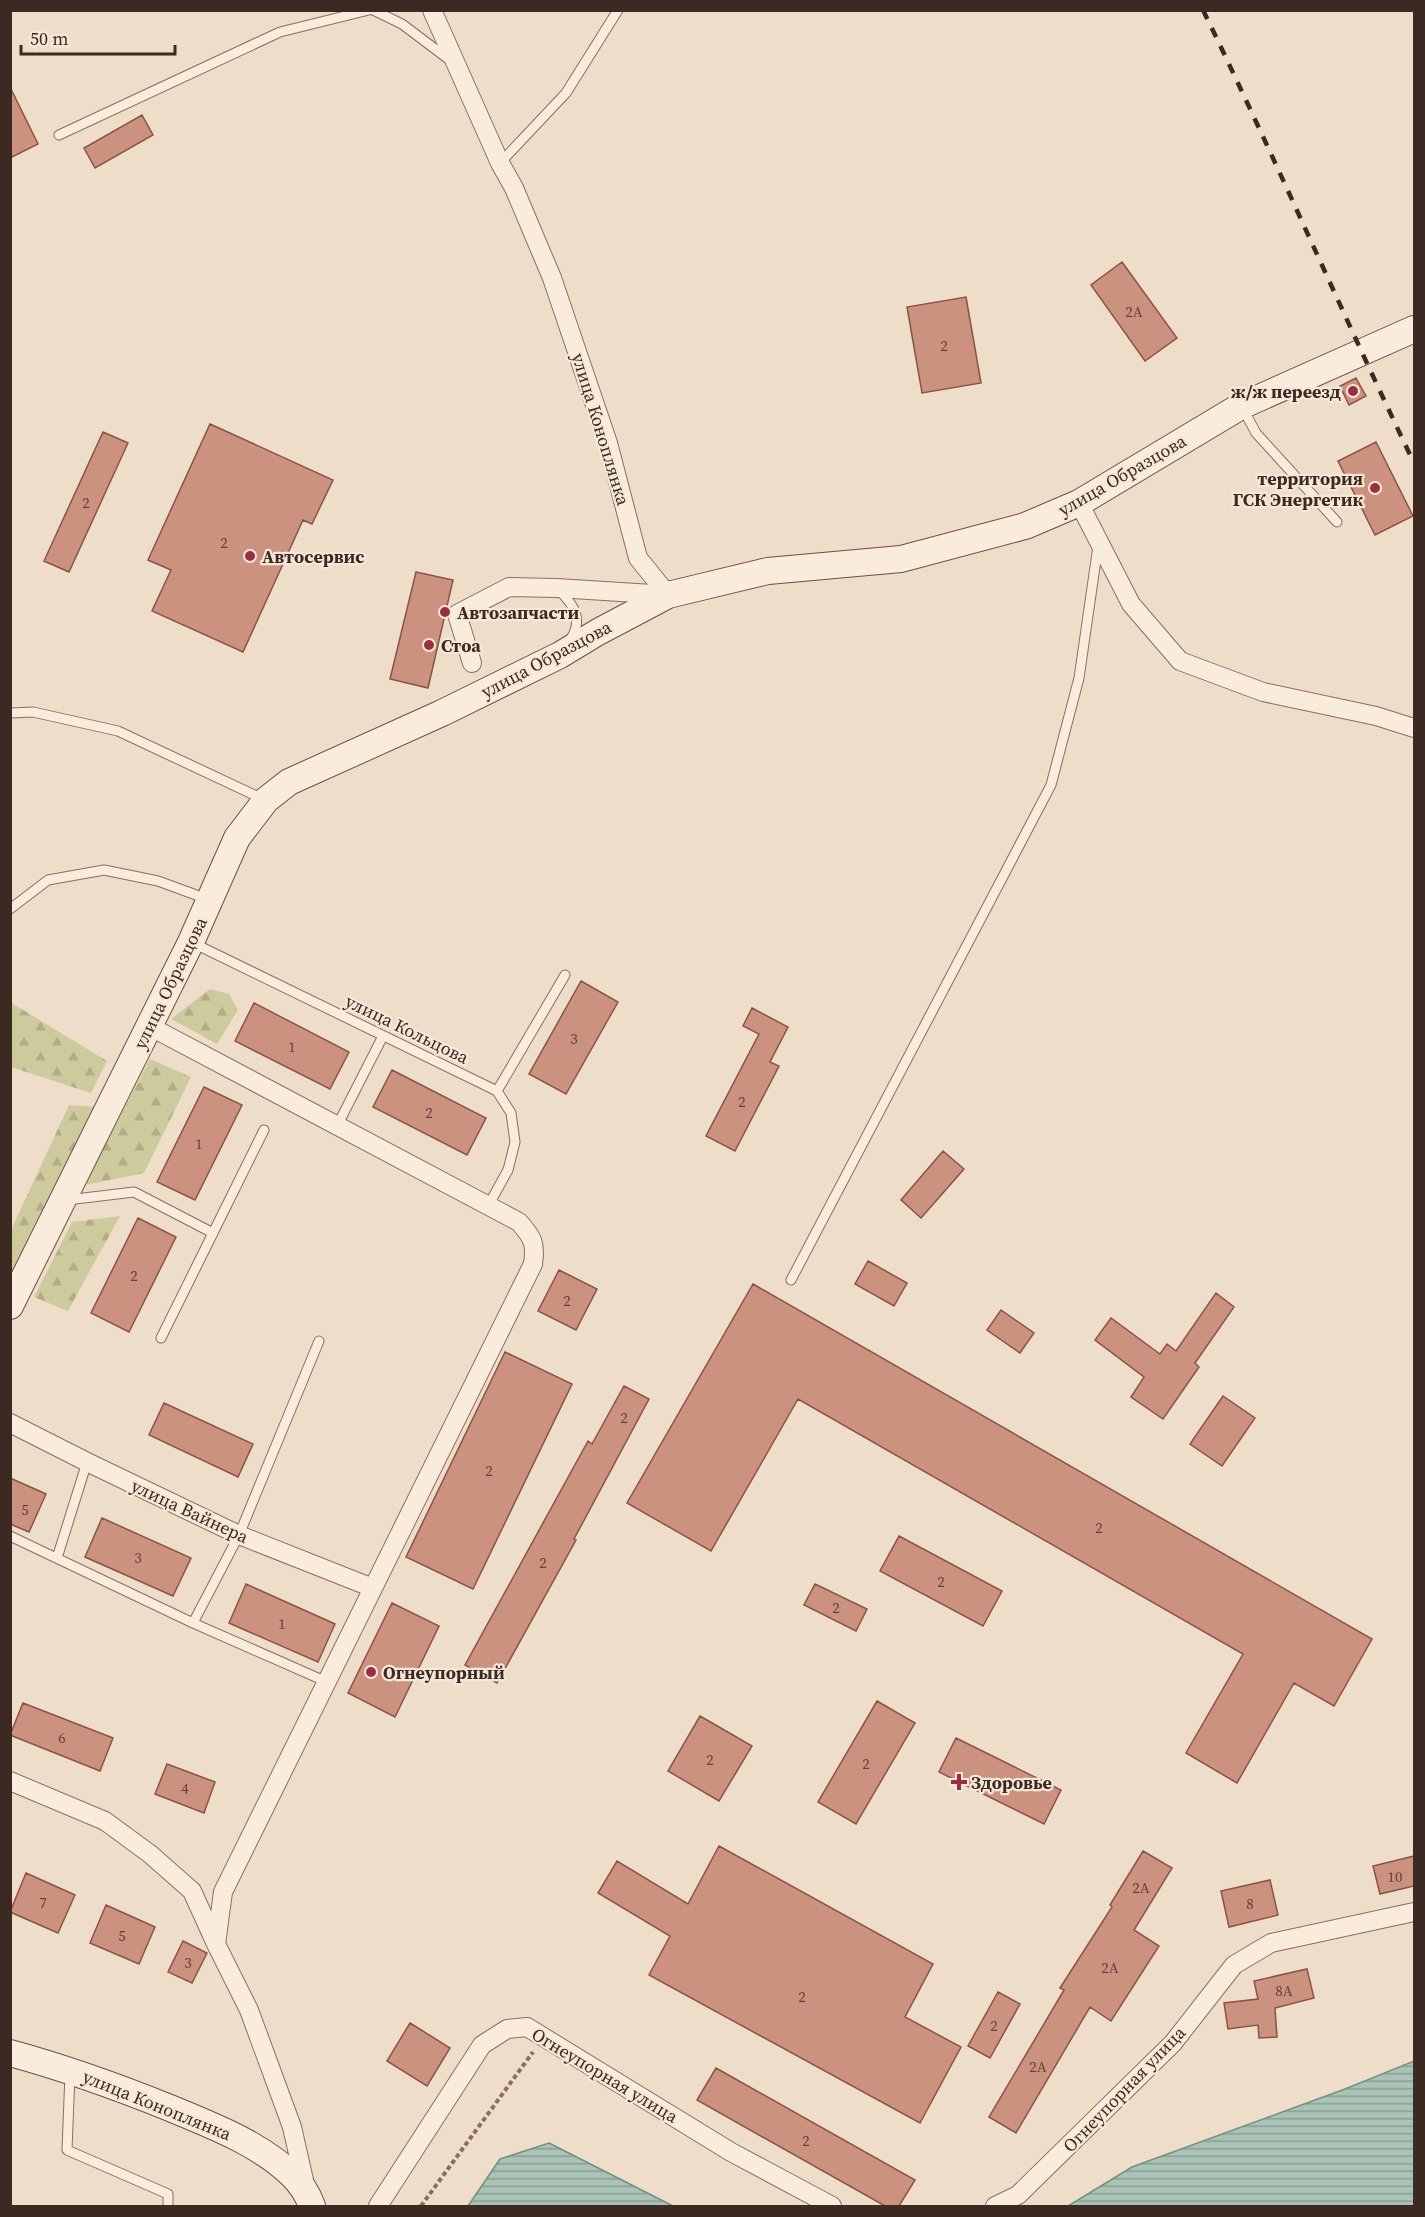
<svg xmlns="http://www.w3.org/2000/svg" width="1425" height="2217" font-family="'Source Serif 4',serif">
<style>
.forest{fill:url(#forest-firs)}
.water{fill:url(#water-rules);stroke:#709283;stroke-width:1.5}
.building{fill:#cc9280;stroke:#8a5344;stroke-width:1.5}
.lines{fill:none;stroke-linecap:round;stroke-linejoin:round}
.lane-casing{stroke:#8b6e5e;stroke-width:11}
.street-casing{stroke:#8b6e5e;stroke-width:20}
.secondary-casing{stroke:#6d4f41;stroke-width:28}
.path{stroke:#8b6e5e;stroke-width:4;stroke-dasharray:4.5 3;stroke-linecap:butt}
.lane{stroke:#f9ecdd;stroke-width:9}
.street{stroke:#f9ecdd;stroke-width:18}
.secondary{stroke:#f9ecdd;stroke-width:26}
.rail{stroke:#3c2921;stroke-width:4.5;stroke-dasharray:10 10;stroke-linecap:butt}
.poi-dot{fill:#992f43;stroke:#f6e8d9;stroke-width:2}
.labels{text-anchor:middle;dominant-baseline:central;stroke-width:4.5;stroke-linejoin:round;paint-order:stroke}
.number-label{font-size:15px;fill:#604339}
.poi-label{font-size:18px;font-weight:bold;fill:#3c2921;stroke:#f6e8d9;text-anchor:start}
.street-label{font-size:18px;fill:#3c2921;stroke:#f6e8d9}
</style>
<defs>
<pattern id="forest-firs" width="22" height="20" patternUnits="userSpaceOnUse" patternTransform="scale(1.5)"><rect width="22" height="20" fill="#cdca9d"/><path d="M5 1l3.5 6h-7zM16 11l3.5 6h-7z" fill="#b1ae87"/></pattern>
<pattern id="water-rules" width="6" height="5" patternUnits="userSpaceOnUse" patternTransform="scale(1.5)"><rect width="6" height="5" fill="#aac3b7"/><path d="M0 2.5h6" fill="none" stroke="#8c9e94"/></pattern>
</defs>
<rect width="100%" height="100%" fill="#eeddc9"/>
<path class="forest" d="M210 989 229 994 238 1010 217 1044 171 1019Z
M10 1002 107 1061 91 1093 11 1067Z
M150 1059 191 1077 144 1173 85 1185Z
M69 1105 94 1107 11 1280V1230Z
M120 1216 68 1311 34 1297 72 1222Z"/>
<path class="water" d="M1414 2061V2206H1068L1132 2167 1345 2089Z
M549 2143 673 2206H468L500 2159Z"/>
<path class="building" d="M10 87 38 144 10 158Z
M142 115 153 135 95 168 84 148Z
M1122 262 1177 338 1145 361 1091 285Z
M966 297 981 383 922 393 907 307Z
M1356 378 1366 396 1349 405 1340 386Z
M210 424 333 480 312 524 303 520 243 652 152 611 171 570 148 560Z
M103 432 128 443 69 572 44 561Z
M1376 442 1413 516 1375 535 1338 461Z
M416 572 453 580 428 688 390 679Z
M581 981 618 1002 566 1094 529 1074Z
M254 1003 349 1052 330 1089 235 1041Z
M752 1008 788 1027 770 1062 779 1066 735 1151 706 1136 759 1034 743 1026Z
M392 1070 486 1118 467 1155 373 1107Z
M204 1087 242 1105 195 1200 157 1182Z
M943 1151 964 1169 921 1218 901 1200Z
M138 1218 176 1237 129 1332 91 1313Z
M868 1261 907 1283 894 1306 855 1284Z
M559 1270 597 1289 576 1330 538 1311Z
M753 1284 1372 1639 1334 1706 1294 1683 1237 1783 1186 1753 1243 1654 798 1399 711 1551 627 1503Z
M1216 1293 1234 1307 1195 1363 1199 1367 1163 1419 1131 1397 1144 1377 1095 1340 1111 1318 1160 1354 1167 1344 1176 1351Z
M1001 1310 1034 1333 1020 1353 987 1330Z
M505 1352 572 1384 473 1589 406 1557Z
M624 1386 649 1399 574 1539 576 1540 497 1683 465 1665 588 1441 592 1444Z
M1223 1396 1255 1418 1222 1466 1190 1444Z
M164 1403 253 1444 238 1477 149 1435Z
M10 1478 46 1494 29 1532 10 1524Z
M102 1518 191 1558 173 1596 85 1557Z
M899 1536 1002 1591 983 1626 880 1571Z
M246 1584 335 1624 318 1662 229 1623Z
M815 1584 867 1609 856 1631 804 1605Z
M392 1603 439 1626 395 1717 348 1693Z
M877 1701 915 1723 856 1824 818 1802Z
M23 1703 113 1738 100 1771 10 1735Z
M700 1716 752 1746 719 1801 668 1771Z
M956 1738 1061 1790 1044 1824 939 1772Z
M167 1764 215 1782 204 1813 155 1794Z
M719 1846 933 1964 905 2017 961 2047 920 2123 649 1975 670 1936 598 1893 617 1861 688 1904Z
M1143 1851 1172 1868 1134 1930 1159 1946 1111 2021 1090 2007 1016 2133 989 2117 1064 1990 1060 1988 1112 1907 1110 1905Z
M1414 1856V1886L1380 1894 1373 1866Z
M26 1873 75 1895 58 1933 10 1912Z
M1270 1880 1278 1915 1229 1927 1221 1891Z
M106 1905 155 1927 139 1964 90 1943Z
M183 1941 207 1953 192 1983 168 1972Z
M1307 1969 1314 1998 1275 2008 1277 2037 1259 2038 1258 2025 1228 2029 1224 2003 1258 1999 1254 1981Z
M998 1992 1020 2004 990 2058 968 2046Z
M410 2023 450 2048 427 2086 387 2061Z
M716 2068 915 2180 899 2206H885L697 2100Z"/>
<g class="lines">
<g class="lane-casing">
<path id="lane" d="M373 10 402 24 451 61
M59 135 280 32 369 10
M500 163 566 93 618 10
M1242 407 1256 433 1337 522
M559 590C574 605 584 620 570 640
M10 713 33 712 118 731 263 799
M10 909 48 880 104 870 158 881 207 899
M193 943 497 1091 511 1113 515 1142 508 1170 488 1206
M497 1091 565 975
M337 1126 383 1036
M67 1200 134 1192 213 1233
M791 1280 1051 785 1079 678 1098 546
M161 1338 264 1130
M10 1536 193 1623 327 1682
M57 1558 87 1462
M193 1623 239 1535 319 1341
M70 2074 67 2150 168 2194V2206"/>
</g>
<g class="street-casing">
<path id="street" d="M432 10 500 163 514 188 552 278 608 443 638 558 668 595 557 588 509 587 457 614 472 663
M1079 503 1131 604 1180 661 1263 692 1376 716 1414 728
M149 1026 519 1222C533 1238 536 1243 533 1264L223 1892 216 1944 249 2010 292 2127 306 2189
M10 1423 87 1462 239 1535 373 1588
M10 1781 105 1821 150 1854 192 1891 216 1944
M378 2206 482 2045 507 2029 527 2027 731 2152 832 2206
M995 2206 1018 2195 1173 2043 1234 1965 1271 1943 1414 1912"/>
</g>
<g class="secondary-casing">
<path id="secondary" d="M10 1306 191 942 237 838 266 800 289 782 442 713 560 655 598 632 668 595 768 571 901 559 1025 526 1079 503 1241 406 1414 329
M10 2053C65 2068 118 2087 170 2108 211 2125 261 2144 293 2176 302 2185 308 2195 312 2206"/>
</g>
<path class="path" d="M421 2206 533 2052"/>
<use href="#lane" class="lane"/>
<use href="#street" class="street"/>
<use href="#secondary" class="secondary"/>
<path class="rail" d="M1203 10C1276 160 1342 313 1414 463"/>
</g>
<g class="poi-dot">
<circle cx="1353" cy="391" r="6"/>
<circle cx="1375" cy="488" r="6"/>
<circle cx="250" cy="556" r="6"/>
<circle cx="445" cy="612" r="6"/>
<circle cx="429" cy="645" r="6"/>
<circle cx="371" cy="1672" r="6"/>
<path d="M956 1773h6v6h6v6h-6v6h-6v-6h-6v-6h6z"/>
</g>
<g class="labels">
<g class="number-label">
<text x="1134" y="311">2А</text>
<text x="944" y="345">2</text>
<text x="86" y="502">2</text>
<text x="224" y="542">2</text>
<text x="574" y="1038">3</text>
<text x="292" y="1046">1</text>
<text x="742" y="1101">2</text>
<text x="429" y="1112">2</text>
<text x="199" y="1143">1</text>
<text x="134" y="1275">2</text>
<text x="567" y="1300">2</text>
<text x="624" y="1417">2</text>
<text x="489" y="1470">2</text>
<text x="25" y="1509">5</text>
<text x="1099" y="1527">2</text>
<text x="138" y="1557">3</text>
<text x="543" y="1562">2</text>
<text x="941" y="1581">2</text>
<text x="836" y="1607">2</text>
<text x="282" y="1623">1</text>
<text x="62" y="1737">6</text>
<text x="710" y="1759">2</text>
<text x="866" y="1763">2</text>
<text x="185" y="1788">4</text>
<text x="1395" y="1876">10</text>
<text x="1141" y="1887">2А</text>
<text x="43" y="1902">7</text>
<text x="1250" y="1903">8</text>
<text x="122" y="1935">5</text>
<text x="188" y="1962">3</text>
<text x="1110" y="1967">2А</text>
<text x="1284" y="1990">8А</text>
<text x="802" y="1996">2</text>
<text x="994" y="2025">2</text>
<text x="1038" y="2066">2А</text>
<text x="806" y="2140">2</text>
</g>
<g class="poi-label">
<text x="1341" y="391" text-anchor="end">ж/ж переезд</text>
<text x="1363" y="478" text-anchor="end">территория<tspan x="1363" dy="21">ГСК Энергетик</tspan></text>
<text x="262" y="556">Автосервис</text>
<text x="457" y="612">Автозапчасти</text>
<text x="441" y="645">Стоа</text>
<text x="383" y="1672">Огнеупорный</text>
<text x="971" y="1782">Здоровье</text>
</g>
<g class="street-label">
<text transform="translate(601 429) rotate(73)">улица Коноплянка</text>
<text transform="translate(1122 475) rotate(-30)">улица Образцова</text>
<text transform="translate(546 659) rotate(-28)">улица Образцова</text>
<text transform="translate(170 983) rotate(-64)">улица Образцова</text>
<text transform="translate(407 1029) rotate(26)">улица Кольцова</text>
<text transform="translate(190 1511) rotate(25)">улица Вайнера</text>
<text transform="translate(605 2075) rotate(31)">Огнеупорная улица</text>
<text transform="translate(1124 2089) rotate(-46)">Огнеупорная улица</text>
<text transform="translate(157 2105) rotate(22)">улица Коноплянка</text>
</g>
</g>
<rect width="1425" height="2217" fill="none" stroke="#3c2921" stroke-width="24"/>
<path d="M21 45v9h154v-9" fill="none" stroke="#3c2921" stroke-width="3"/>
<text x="30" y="45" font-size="18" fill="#3c2921" stroke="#f6e8d9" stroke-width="4.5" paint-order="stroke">50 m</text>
</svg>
